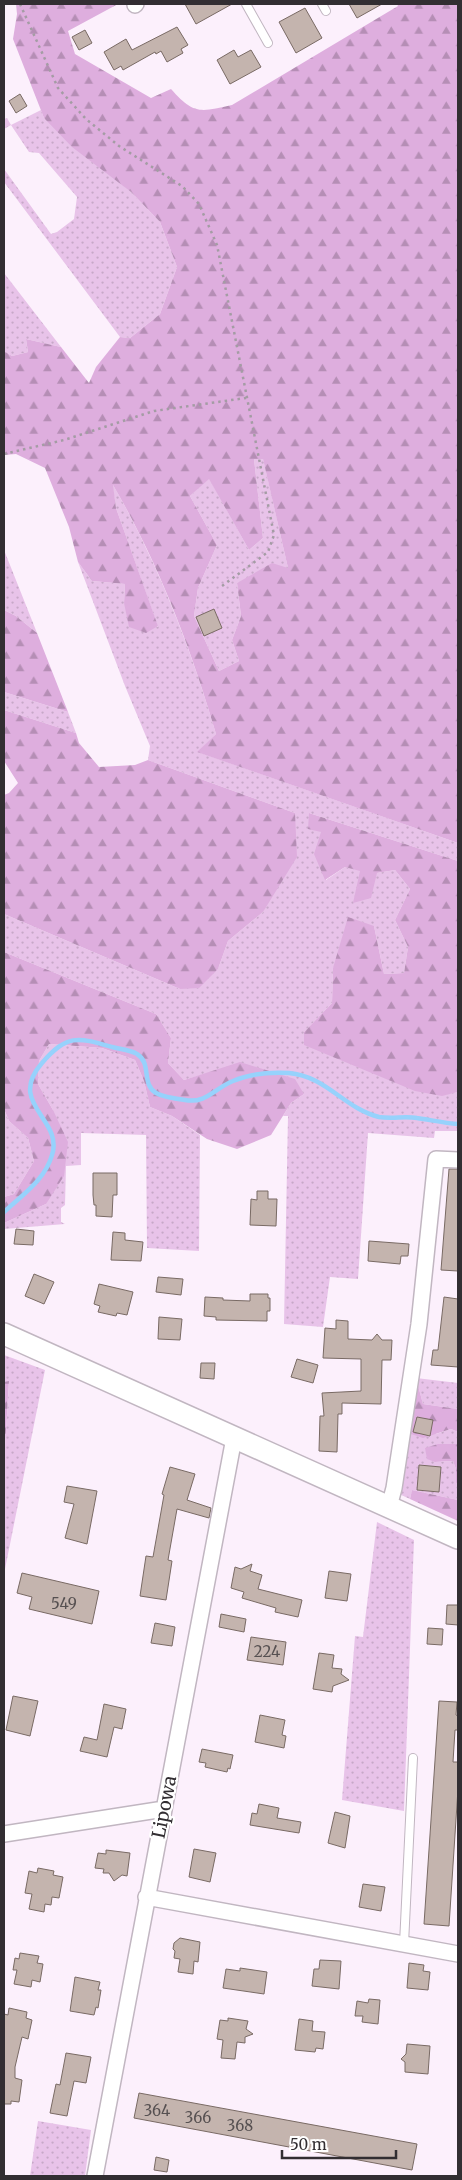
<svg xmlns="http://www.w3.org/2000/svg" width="462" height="2180" font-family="Merriweather,serif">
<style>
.grass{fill:url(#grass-dots)}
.forest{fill:url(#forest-firs);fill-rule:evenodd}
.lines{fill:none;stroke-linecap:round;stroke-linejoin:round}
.stream{stroke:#97d2fc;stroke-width:4.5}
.building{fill:#c4b4ae;stroke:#796a64}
.service-casing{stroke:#c1b6c1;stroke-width:10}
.minor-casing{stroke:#c1b6c1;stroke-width:18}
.secondary-casing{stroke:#c1b6c1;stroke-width:24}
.path{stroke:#a49ca4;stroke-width:2.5;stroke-dasharray:2.5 4;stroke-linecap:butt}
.service{stroke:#fff;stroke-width:8}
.minor{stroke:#fff;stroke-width:15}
.secondary{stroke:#fff;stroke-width:21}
.labels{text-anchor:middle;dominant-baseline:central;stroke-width:4.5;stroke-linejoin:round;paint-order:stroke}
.number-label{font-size:15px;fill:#565051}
.street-label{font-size:18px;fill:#322e32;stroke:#fff}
</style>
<defs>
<pattern id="grass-dots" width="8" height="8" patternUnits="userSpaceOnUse" patternTransform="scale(1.25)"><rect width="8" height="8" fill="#e8c3e9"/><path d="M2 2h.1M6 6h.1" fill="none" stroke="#c7a8c8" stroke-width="1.8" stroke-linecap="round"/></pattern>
<pattern id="forest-firs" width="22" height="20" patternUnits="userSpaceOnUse" patternTransform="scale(1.25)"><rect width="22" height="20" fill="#deaede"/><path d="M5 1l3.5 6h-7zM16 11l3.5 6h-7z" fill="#b58eb5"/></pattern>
</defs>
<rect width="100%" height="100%" fill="#fcf0fc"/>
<path class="grass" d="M41 110 44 118 131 192 160 222 177 267 160 314 130 338 120 337 4 182V169L51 234 57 232 74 219 77 197 39 153 29 152 11 125 4 129V119L7 118 11 125Z
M4 273 61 347 26 339 28 352 12 356 4 351Z
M263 458 288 568 237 583 241 616 232 640 239 661 219 671 194 616 198 588 217 545 190 496 209 478 249 550 263 538 254 459Z
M112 483C157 561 191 648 216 734L198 752 458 843V861L309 813 321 832 326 880 345 867 377 873 395 870 410 889 395 920 408 947 404 973 384 974 374 926 333 968 332 1003 304 1032 442 1095 458 1092V1131H435L434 1138 368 1133 358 1279 330 1277 323 1327 284 1324 288 1116H283L291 1103 304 1094 208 1073 184 1080 168 1063 171 1038 156 1014 4 952V914L180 989 218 969 228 941 263 912 295 813 148 760 150 746 125 686 78 562 92 581 125 584 124 603 158 627 116 508Z
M4 550 37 633 16 616 4 610Z
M4 692 68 712 76 733 4 710Z
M49 1044 102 1048 135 1060 144 1081 150 1107 172 1116 200 1135 199 1251 147 1248 146 1135 81 1133V1165L66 1166 65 1205 61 1208V1222L65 1224 4 1229V1223L46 1204 53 1110 38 1084 39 1061Z
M4 1109 9 1121 28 1138 34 1161 14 1194 4 1197Z
M4 1355 45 1370 4 1574V1462L9 1382H4Z
M416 1378 458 1383V1409L423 1404Z
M451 1429 458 1432V1444L435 1462 453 1461 456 1469V1482H458V1500L412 1490 410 1499 399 1494 408 1433 436 1434Z
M377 1522 414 1540 404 1811 342 1800 355 1636 363 1637Z
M38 2121 91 2130 85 2176H30Z"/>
<path class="forest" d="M16 4H118L68 31 75 54 151 98 171 89C194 115 200 112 232 105L398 6 397 4H458V843L197 752 216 734C191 648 158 562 113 485L116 508 158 626 146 633 129 627 124 603 125 584 92 581 78 562 69 527 45 468 16 454 4 455V351L12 356 28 352 26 339 61 347 89 383 96 367 120 337 130 338 160 314 177 267 160 222 131 192 72 147 44 118 13 39 17 14ZM254 459H263L288 568 272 563 237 583 241 616 232 640 239 661 219 671 194 616 198 588 217 545 190 496 209 479 249 550 263 538Z
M4 610 16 616 37 633 68 712 4 692Z
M4 710 76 733 79 743 99 767 135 765 148 760 295 813 297 857 263 912 228 941 218 969 199 988 180 989 4 914V795L9 793 18 783 4 761Z
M309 813 458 861V1092L442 1096 415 1091 304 1045V1032L332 1003 333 968 348 917 374 926 384 974 404 973 408 947 395 920 410 889 395 870 377 873 371 898 353 903 360 871 345 867 325 880 314 854 321 832 308 829Z
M4 952 156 1014 171 1038 168 1063 184 1080 240 1062 295 1079 304 1094 291 1103 271 1135 237 1149 207 1139 172 1116 150 1107 144 1081 135 1060 102 1048 49 1044 39 1061 38 1084 53 1110 68 1142 64 1176 46 1204 4 1223V1197L14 1194 34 1161 28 1138 9 1121 4 1109Z
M416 1378 423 1404 458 1409V1432L451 1429 423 1438 408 1433Z
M9 1381 4 1462V1382Z
M438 1444H458V1482L456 1483V1469L453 1461 435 1462 427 1459 425 1448Z
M412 1490 458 1500V1521L410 1499Z"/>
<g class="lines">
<path class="stream" d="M4 1212C22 1195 45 1180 52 1155 64 1119 6 1104 42 1063 67 1034 77 1037 112 1047 119 1049 131 1050 137 1054 152 1063 141 1084 156 1093 163 1097 177 1099 185 1100 206 1104 215 1088 233 1081 249 1074 271 1072 289 1073 326 1076 345 1109 379 1117 392 1119 405 1116 417 1118 431 1120 444 1123 458 1124"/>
</g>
<path class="building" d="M185 4H232L196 24Z
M349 4H382L357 18Z
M305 8 322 38 296 53 279 22Z
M177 27 188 45 181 49 183 53 167 62 161 51 156 54 155 52 123 70 121 66 114 70 104 52 126 39 132 50Z
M85 30 92 43 79 50 72 37Z
M234 50 238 57 251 50 261 67 230 84 217 60Z
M20 94 27 106 16 113 9 101Z
M214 609 222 628 204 636 196 617Z
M449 1169H458V1271L441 1270Z
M93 1173H117V1195H113L112 1217 96 1216V1205H94L93 1195Z
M257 1191H268V1199H277L276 1226 250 1225 251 1199 257 1200Z
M16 1229 34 1231 33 1245 14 1244Z
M113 1232 125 1233V1240L143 1242 141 1261 111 1260Z
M369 1241 409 1244 408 1256H401L400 1264 368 1261Z
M34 1274 54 1282 44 1304 25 1296Z
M158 1277 183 1279 181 1295 156 1292Z
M99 1284 133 1292 127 1315 117 1313 116 1316 98 1312 100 1306 94 1304Z
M250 1294H268V1298H270V1311H267V1321L216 1320V1317L204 1316 205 1297 223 1298V1300L250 1301Z
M444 1297 458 1299V1367L431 1365 433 1350H438Z
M159 1317 182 1319 180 1340 158 1339Z
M336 1320 348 1321V1339L372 1340 377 1334 382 1340H392L391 1360H382L381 1404 342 1403V1414H338L337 1452 319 1451 320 1416H324L322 1393 361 1391V1359L323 1358 325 1328 336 1329Z
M297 1359 318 1365 313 1383 291 1377Z
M201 1363H215L214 1379 200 1378Z
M417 1417 433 1420 430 1436 413 1432Z
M419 1465 441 1467 439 1492 417 1490Z
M170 1467 195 1474 187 1500 211 1508 209 1518 177 1509 168 1560 172 1561 166 1600 140 1596 146 1556 153 1557 164 1495 162 1494Z
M67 1486 97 1491 87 1544 65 1538 74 1504 64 1502Z
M252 1564 250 1571 262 1575 258 1589 302 1600 298 1617 275 1612 276 1608 242 1598 244 1592 231 1588 235 1567 241 1569Z
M329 1571 351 1574 347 1601 325 1598Z
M22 1573 99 1591 92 1624 29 1609 32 1597 17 1593Z
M447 1605H458V1625L446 1624Z
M221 1614 246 1619 244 1632 219 1627Z
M155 1623 175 1627 172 1646 151 1643Z
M428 1628 443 1629 442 1645 427 1644Z
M251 1637 286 1642 283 1665 247 1660Z
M319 1653 334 1655 332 1668 342 1669 341 1674 349 1680 333 1686 332 1692 313 1689Z
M13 1696 38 1701 30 1736 6 1730Z
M439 1701 457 1702 456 1715 458 1716V1730H455L453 1762H458V1789L449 1926 424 1924Z
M104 1704 126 1709 122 1729 114 1727 107 1757 80 1751 84 1737 97 1740Z
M260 1715 285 1720 282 1735 286 1736 284 1748 255 1742Z
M202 1749 233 1755 230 1769 228 1768 227 1772 205 1767 206 1763 199 1762Z
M259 1804 279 1808 277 1818 301 1822 299 1833 250 1825 252 1813 257 1814Z
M335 1812 350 1816 345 1848 328 1843Z
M194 1849 216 1853 210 1882 189 1877Z
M106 1850 130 1853 127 1876 122 1875 114 1881 109 1873H103L104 1869 95 1868 98 1853 106 1854Z
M38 1868 54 1871 53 1875 63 1877 59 1898 52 1897 51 1905 45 1904 44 1912 29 1909 32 1894 25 1893 29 1871 37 1873Z
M363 1884 385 1887 381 1911 359 1907Z
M180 1938 200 1942 198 1962 194 1961 193 1974 178 1972 180 1959 174 1958 175 1951 173 1949 174 1943Z
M20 1953 39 1956 37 1963 43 1964 40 1982 32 1980 31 1987 14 1984 17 1970H13L15 1958 19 1959Z
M320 1960 341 1961 339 1989 312 1986 314 1969H319Z
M409 1963 424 1965 423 1971 430 1972 428 1990 407 1988Z
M240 1968 267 1972 264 1994 223 1988 226 1969 240 1971Z
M75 1977 100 1982 98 1990H101L98 2008 96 2007 94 2015 70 2011Z
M369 1999 380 2000 378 2024 362 2022 363 2016H355L357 2001 368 2003Z
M9 2008 27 2012 26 2018 32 2020 28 2039 22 2037 15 2067V2078L22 2080 19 2102 11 2101V2104H4V2014L8 2015Z
M228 2018 248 2021 246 2029 253 2034 245 2037V2043L237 2042 235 2059 221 2058 223 2040 217 2039 220 2020 228 2021Z
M299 2019 313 2021 312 2031 325 2032 323 2049 316 2048 315 2052 295 2050Z
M407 2044 430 2046 428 2074 405 2072V2062L401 2059 406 2054Z
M66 2053 91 2057 86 2083 74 2081 67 2116 50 2113 56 2084 60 2085Z
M139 2093 417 2144 412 2170 134 2118Z
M156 2157 169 2160 167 2172 154 2170Z"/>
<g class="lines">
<g class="service-casing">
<path id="service" d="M246 4 268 43
M322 4 326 11
M404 1944 413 1758"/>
</g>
<g class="minor-casing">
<path id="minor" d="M135 5 136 4
M389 1507 394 1488 419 1324 436 1159 458 1160
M4 1834 164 1809
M146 1897 458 1954
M95 2176 234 1438"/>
</g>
<g class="secondary-casing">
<path id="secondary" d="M4 1334 458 1538"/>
</g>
<path class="path" d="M20 4 58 88 86 119 119 146 182 186 199 204 217 245 274 535 268 552 222 586
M4 454 64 440 154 411 246 398"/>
<use href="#service" class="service"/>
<use href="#minor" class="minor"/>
<use href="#secondary" class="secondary"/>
</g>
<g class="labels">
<g class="number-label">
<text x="64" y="1603">549</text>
<text x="267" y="1651">224</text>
<text x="157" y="2110">364</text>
<text x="198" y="2117">366</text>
<text x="240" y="2125">368</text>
</g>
<g class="street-label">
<text transform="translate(164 1807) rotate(-79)">Lipowa</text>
</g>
</g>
<rect width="462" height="2180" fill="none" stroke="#322e32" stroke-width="10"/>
<path d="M282 2150v8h114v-8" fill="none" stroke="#322e32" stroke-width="2.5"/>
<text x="290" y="2150" font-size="15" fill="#322e32" stroke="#ffffff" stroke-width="4" paint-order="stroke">50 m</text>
</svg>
